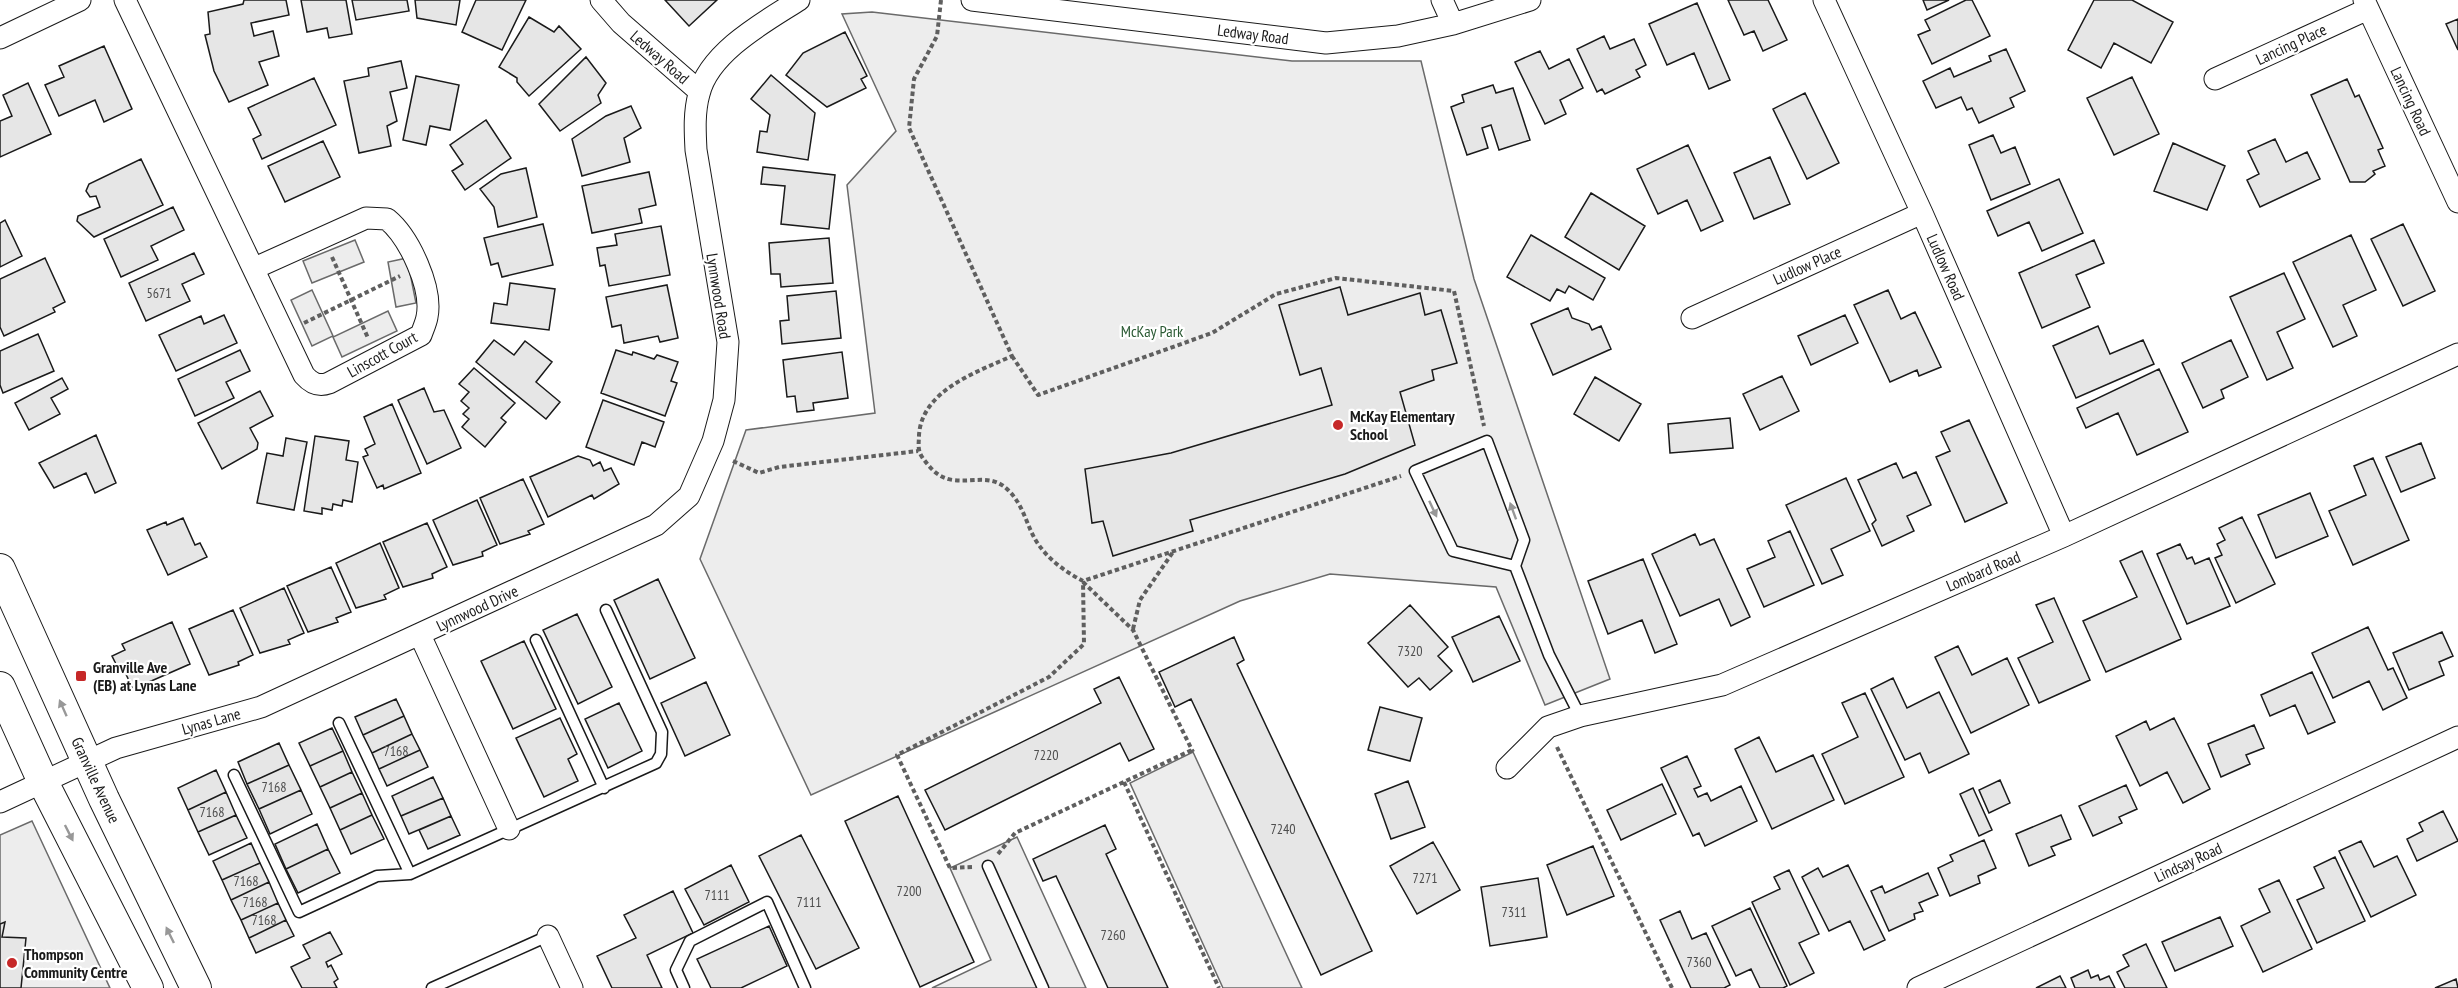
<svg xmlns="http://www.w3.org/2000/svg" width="2458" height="988" font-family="'PT Sans Narrow',sans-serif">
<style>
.built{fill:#ededed;stroke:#6a6a6a;stroke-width:1.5}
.building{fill:#e6e6e6;stroke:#1a1a1a;stroke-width:1.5}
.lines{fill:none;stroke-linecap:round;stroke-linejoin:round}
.lane-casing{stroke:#1a1a1a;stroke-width:13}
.street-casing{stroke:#1a1a1a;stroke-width:23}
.secondary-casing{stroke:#1a1a1a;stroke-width:32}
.path{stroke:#5f5f5f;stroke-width:4;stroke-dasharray:4.5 3;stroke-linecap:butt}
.lane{stroke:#fff;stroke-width:10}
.street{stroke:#fff;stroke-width:21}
.secondary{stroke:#fff;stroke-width:30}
.oneway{fill:#989898}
.poi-dot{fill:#c62828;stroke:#fff;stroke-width:2}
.labels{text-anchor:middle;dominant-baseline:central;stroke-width:4.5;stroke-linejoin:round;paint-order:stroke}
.number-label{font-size:14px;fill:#4d4d4d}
.street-label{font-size:16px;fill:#1a1a1a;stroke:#fff}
.park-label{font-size:16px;fill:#2b5a34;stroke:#fff}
.poi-label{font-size:16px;font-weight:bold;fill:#1a1a1a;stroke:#fff;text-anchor:start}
</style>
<rect width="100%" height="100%" fill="#fff"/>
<path class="built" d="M872 12 1292 61H1421L1474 279 1610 679 1545 705 1496 587 1330 574 1240 601 811 795 700 559 746 430 875 413 847 185 896 131 842 14Z
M355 240 364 262 312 283 303 261Z
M407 258 416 303 396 307 388 262Z
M312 290 333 336 312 346 291 300Z
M388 311 397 331 342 357 333 337Z
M1193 752 1302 988H1223L1130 783Z
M32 821 110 988H0V835Z
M1017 837 1086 988H932L991 960 950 868Z"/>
<path class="building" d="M244 0H286L289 15 251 23 254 36 273 31 279 56 259 62 268 85 229 102 214 71 205 35 210 34 208 12 243 4Z
M301 0H346L352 34 329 38 327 28 307 32Z
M352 0H407L409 11 356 20Z
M415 0H460L456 25 417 18Z
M476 0H526L502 50 462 32Z
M665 0H717L689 26Z
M1728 0H1768L1787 40 1763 51 1754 31 1744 35Z
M1923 0H1949L1927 10Z
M1966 0H1972L1990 36 1932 64 1918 35 1930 30 1925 20Z
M2094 0H2132L2173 22 2151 63 2114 43 2101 68 2068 50Z
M1697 3 1730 80 1709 89 1694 53 1667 65 1649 24Z
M529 17 554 32 559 26 581 49 529 96 517 82V78L499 67Z
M2458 19V50L2446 24Z
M845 32 867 76 861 79 866 88 827 107 786 75 803 53Z
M1604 36 1610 49 1634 39 1646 65 1636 70 1640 77 1605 94 1602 89 1597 92 1577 49Z
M104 46 132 109 104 122 95 100 59 116 45 85 64 77 59 66Z
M2006 49 2025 91 2010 98 2014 107 1979 123 1972 108 1967 110 1961 97 1936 108 1923 81 1950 68 1954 77 1991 61 1989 56Z
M1540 51 1549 69 1569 59 1583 88 1560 100 1566 114 1545 124 1515 62Z
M586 57 606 83 598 95 601 103 560 131 539 104Z
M401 61 407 88 390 92 397 121 387 126 391 146 359 153 344 81 369 76 368 68Z
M771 75 815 113 808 160 757 152 760 131 767 132 770 115 751 99Z
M416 76 459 85 450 130 430 126 426 145 403 140Z
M2132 77 2159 134 2114 155 2087 98Z
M314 78 336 125 262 159 253 139 261 135 248 108Z
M2347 79 2355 97 2359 95 2383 148 2378 150 2385 166 2373 171 2375 174 2365 182H2350L2311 95Z
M28 83 51 134 0 157V121L12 116 3 95Z
M1493 85 1496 93 1513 88 1530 140 1499 150 1491 125 1482 128 1488 148 1467 155 1451 107 1464 102 1462 95Z
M1805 93 1839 163 1807 179 1773 109Z
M631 106 641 128 624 138 630 162 582 176 572 139 606 116Z
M486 120 511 158 465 190 452 171 463 164 450 145Z
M1993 135 2001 153 2015 147 2030 184 1991 200 1969 145Z
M2275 139 2286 162 2307 152 2320 179 2260 207 2247 180 2259 174 2248 151Z
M323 141 340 177 285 202 268 166Z
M2173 143 2225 166 2207 210 2154 191Z
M1688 145 1723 221 1701 231 1687 200 1658 214 1637 169Z
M1770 157 1790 204 1754 219 1734 173Z
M141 159 163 205 94 237 77 221 78 216 100 207 96 196 90 197 86 191 89 184Z
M763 167 835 175 829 229 781 224 785 186 761 184Z
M526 168 537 217 498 227 494 207 480 189 501 174Z
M649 172 656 205 639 209 642 223 592 233 582 186Z
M2059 179 2083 233 2042 251 2029 222 1998 236 1987 211Z
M1591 193 1645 226 1619 270 1565 237Z
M173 207 184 230 151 246 158 260 121 277 104 239Z
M5 220 22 256 0 267V223Z
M543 224 553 265 502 277 498 263 491 265 484 238Z
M2403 224 2435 291 2403 306 2371 239Z
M661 226 670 275 609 286 605 265 600 266 597 248 617 245 615 234Z
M1531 235 1605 278 1593 300 1569 286 1565 293 1557 289 1550 301 1507 277Z
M2351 235 2376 290 2343 305 2357 336 2333 347 2293 262Z
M829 238 833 283 781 287 780 274H771L769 243Z
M2094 240 2104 263 2076 275 2090 307 2042 328 2019 273Z
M194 253 204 274 182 284 190 301 146 321 129 283Z
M45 258 65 302 53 308 55 312 4 336 0 327V279Z
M2284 273 2305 319 2277 332 2293 368 2267 380 2230 297Z
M510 283 555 289 549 330 491 323 494 303 507 305Z
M667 285 678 338 660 342 658 336 624 343 621 325 612 327 606 297Z
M1340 287 1348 315 1420 293 1425 315 1441 310 1457 363 1432 370 1434 380 1400 392 1415 445 1345 474 1190 520 1193 531 1113 556 1103 521 1092 523 1085 469 1171 453 1332 405 1321 368 1300 375 1279 305Z
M1888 290 1901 319 1915 312 1941 367 1919 376 1917 370 1890 382 1854 305Z
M836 291 841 338 782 344 780 321 789 320 787 296Z
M1568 308 1572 318 1589 324 1592 330 1601 326 1611 349 1553 375 1531 324Z
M224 315 237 343 176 371 159 335 201 316 204 324Z
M1845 315 1858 343 1811 365 1798 336Z
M2098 326 2110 354 2143 340 2154 364 2076 398 2053 346Z
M38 334 54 371 3 393 0 385V351Z
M494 340 514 355 525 341 552 362 536 382 560 402 546 419 476 362Z
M2231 340 2248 377 2221 390 2224 398 2203 408 2182 363Z
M240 350 250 371 226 382 234 398 195 416 178 379Z
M616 350 632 355 633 352 654 359 657 355 678 362 671 381 677 383 665 416 601 393Z
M842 352 848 398 813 403 814 410 797 412 795 396 787 397 783 360Z
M474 368 515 403 501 418 506 422 485 447 462 427 469 419 463 414 469 408 461 401 469 392 459 384Z
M2159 369 2188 432 2137 455 2118 413 2086 428 2077 408Z
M1782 376 1799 411 1760 430 1743 394Z
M1595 377 1641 404 1619 441 1574 414Z
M62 378 68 389 51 398 60 414 29 430 15 403Z
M424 388 434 412 444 410 461 448 427 464 398 400Z
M260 391 273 416 250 428 258 443 257 449 222 469 198 423Z
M603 400 664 422 655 447 642 442 634 465 586 447Z
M392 404 421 473 384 489 383 485 377 488 363 457 368 455 365 449 375 444 364 417Z
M1730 418 1733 448 1670 453 1668 424Z
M1969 420 2007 503 1965 522 1936 457 1950 451 1941 432Z
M96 435 116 483 95 493 86 473 54 488 39 463Z
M315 436 349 441 346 460 358 462 352 502 343 500 342 506 333 504 332 510 322 508V514L304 511Z
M286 438 307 442 294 510 257 503 267 453 283 456Z
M2421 443 2435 478 2401 492 2386 457Z
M578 456 590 460 593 466 600 462 604 471 611 468 619 484 594 499 592 495 548 517 530 477Z
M2373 458 2409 540 2353 565 2329 511 2366 495 2354 466Z
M1896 463 1903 478 1916 472 1931 505 1907 516 1914 531 1882 546 1872 524 1876 520 1858 480Z
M1846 478 1870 531 1831 549 1843 575 1822 584 1786 505Z
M523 479 544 524 528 531 530 534 500 544 480 498Z
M2310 493 2328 536 2276 558 2258 515Z
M477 500 497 545 482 552 483 556 453 565 433 520Z
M2242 517 2275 584 2236 603 2215 558 2222 555 2217 544 2225 540 2219 528Z
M183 518 195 545 200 543 207 557 168 575 147 530 166 522 167 525Z
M427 523 447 567 432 574 433 578 403 587 383 542Z
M1790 531 1814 585 1764 607 1747 569 1775 557 1768 541Z
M1695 534 1700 545 1714 539 1750 617 1731 626 1719 599 1680 616 1652 554Z
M380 543 399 588 384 595 386 599 356 608 336 563Z
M2180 544 2187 559 2192 557 2195 564 2209 558 2230 606 2187 624 2157 554Z
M2142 551 2181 639 2106 672 2083 621 2137 597 2120 561Z
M1643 559 1677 644 1655 653 1642 620 1608 634 1588 581Z
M331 567 351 612 336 618 338 622 308 632 287 586Z
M658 579 695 658 650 679 614 600Z
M284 588 304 633 288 640 290 644 260 653 240 608Z
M2054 598 2090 680 2039 703 2018 658 2053 642 2036 605Z
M1410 605 1448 647 1438 656 1452 671 1430 690 1419 678 1408 687 1368 643Z
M233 610 253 655 238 662 239 665 209 675 189 629Z
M577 614 612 687 578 704 543 630Z
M1499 616 1520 661 1473 682 1452 637Z
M172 622 190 664 133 689 123 668 119 670 112 656 125 650 122 644Z
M2368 627 2388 670 2393 668 2407 698 2383 710 2369 681 2333 698 2312 653Z
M2442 632 2453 656 2439 662 2444 675 2409 690 2393 653Z
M1234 637 1244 660 1237 664 1372 951 1321 975 1191 699 1175 707 1159 672Z
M524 641 556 709 513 729 481 661Z
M1958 646 1972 675 2007 658 2029 705 1971 733 1935 657Z
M2312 672 2335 722 2308 734 2295 705 2270 716 2261 695Z
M1119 677 1154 749 1129 761 1120 743 945 830 925 790 1101 703 1094 689Z
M1893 678 1907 708 1939 692 1969 754 1929 773 1920 753 1905 760 1871 689Z
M706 682 730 735 685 756 661 703Z
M1865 693 1904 777 1845 804 1822 754 1858 737 1842 703Z
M396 699 404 716 363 735 355 717Z
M619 703 642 751 608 768 585 719Z
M1380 707 1422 718 1410 761 1368 750Z
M404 716 412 734 372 753 363 735Z
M560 718 577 754 568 759 578 781 544 797 516 738Z
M2174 718 2210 789 2183 803 2167 772 2140 786 2116 736 2146 721 2150 730Z
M2254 725 2264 748 2246 755 2250 764 2221 777 2208 744Z
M332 728 343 751 310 766 299 743Z
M412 734 420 750 379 769 372 753Z
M1759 737 1776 772 1813 755 1834 800 1772 829 1735 749Z
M279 743 289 765 247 784 238 762Z
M420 750 428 767 387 786 379 769Z
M343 751 352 772 320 787 310 766Z
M1687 756 1701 786 1694 789 1698 797 1707 793 1711 801 1741 786 1757 821 1705 846 1699 833 1693 836 1661 768Z
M289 765 301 790 259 809 247 784Z
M216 770 226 792 188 810 178 788Z
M352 772 362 793 330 808 320 787Z
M433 777 443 798 401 816 392 796Z
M2000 780 2010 803 1989 813 1979 790Z
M1408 781 1425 827 1391 839 1375 794Z
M1662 784 1676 814 1621 840 1607 810Z
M2126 785 2137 809 2119 817 2122 823 2093 836 2079 806Z
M1973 788 1992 830 1979 836 1960 794Z
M301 790 312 814 270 834 259 809Z
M226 792 236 815 198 832 188 810Z
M362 793 372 815 340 830 330 808Z
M898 796 974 962 920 987 845 821Z
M443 798 451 816 409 834 401 816Z
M2443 811 2458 841 2417 861 2407 839 2423 831 2419 823Z
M236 815 247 838 209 855 198 832Z
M372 815 384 839 351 854 340 830Z
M2061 815 2071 839 2051 847 2055 855 2029 866 2016 834Z
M451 816 460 835 428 849 419 830Z
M317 824 328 849 286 869 275 844Z
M1105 825 1116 849 1106 854 1168 988H1108L1056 876 1043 881 1033 859Z
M801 835 859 948 816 969 759 856Z
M1984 840 1996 868 1978 876 1980 883 1950 896 1938 868 1953 861 1950 855Z
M2361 841 2374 867 2397 856 2416 895 2371 917 2339 851Z
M1433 842 1460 890 1417 914 1390 866Z
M251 843 260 863 222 880 213 861Z
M1593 846 1614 896 1567 915 1547 865Z
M328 849 340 873 298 893 286 869Z
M2335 857 2365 921 2317 943 2297 900 2324 888 2314 867Z
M260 863 269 882 231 900 222 880Z
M731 865 749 902 704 925 685 889Z
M1848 865 1885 940 1864 950 1850 921 1829 931 1802 877 1818 868 1823 877Z
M1789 870 1819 934 1799 943 1814 973 1790 985 1752 902 1780 889 1774 877Z
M1928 873 1938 895 1919 903 1923 911 1914 914 1915 919 1889 931 1871 891 1882 886 1885 893Z
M1538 878 1547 937 1490 946 1481 887Z
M2279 880 2312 949 2263 972 2241 926 2270 912 2259 889Z
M269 882 278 903 241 920 231 900Z
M673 891 693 933 647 955 662 988H612L597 956 636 938 624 915Z
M278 903 286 920 249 938 241 920Z
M1750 908 1787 986 1783 988H1760L1751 969 1736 976 1712 926Z
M1680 911 1692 939 1706 933 1730 985 1724 988H1691L1660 920Z
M2220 917 2233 946 2175 971 2162 942Z
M286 920 294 936 256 953 249 938Z
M5 922 2 937 26 938 21 988H0V924Z
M769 926 787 966 741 988H711L697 959Z
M330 932 342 954 326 962 328 967 331 965 338 979 334 982 337 988H302L291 967 310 958 303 945Z
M2146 944 2167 988H2125L2117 972 2129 966 2123 955Z
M2088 970 2091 978 2098 975 2100 980 2109 976 2115 988H2075L2071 978Z
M2060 976 2066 988H2036Z
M2456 979 2458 988H2435Z"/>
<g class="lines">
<g class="lane-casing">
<path id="lane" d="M1515 566 1453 551 1415 471 1487 441 1524 540 1515 566 1549 655 1580 716
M536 640 604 788
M339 723 410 874
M234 775 299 912 377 876 410 874 656 763 661 754 662 732 606 610
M988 866 1043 988
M432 988 548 936
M684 988 676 970 690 941 767 902 805 988"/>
</g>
<g class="street-casing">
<path id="street" d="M125 0 304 375C311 383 318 387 329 383L421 335C423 329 426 323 427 317 433 288 409 237 387 219L366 218 255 268
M601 0 621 23 699 91
M972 0 1326 43 1398 36 1453 24 1530 0
M1442 0 1453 24
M1824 0 1922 213 2064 536
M2364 0 2458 202
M0 38 80 0
M2215 79 2368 9
M1692 318 1922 213
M420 635 509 829
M1507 768 1548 727 1580 716 1722 685 2064 536 2458 354
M0 802 116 748 261 707 656 525 689 496 713 441 724 400 728 342 696 150C695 131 694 112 699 94 709 52 766 21 799 0
M548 936 572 988
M1918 988 2458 737"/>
</g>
<g class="secondary-casing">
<path id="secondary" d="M0 569 104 799 196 988
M0 687 43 782 148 988"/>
</g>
<path class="path" d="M941 0 937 36 914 79 909 128 1012 356C977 372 922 390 919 435 919 443 917 449 922 457 930 468 938 478 953 480 974 483 992 473 1009 491 1023 505 1026 523 1035 539 1046 558 1064 571 1083 581L1401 476
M332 257 368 338
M304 323 400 276
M1012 356 1038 395 1212 333 1276 294 1336 278 1454 291 1484 426
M733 461 759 473 779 467 918 451
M1083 582 1133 630 1193 752
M1133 629 1140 600 1173 552
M1557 747 1672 988
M1124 782 1219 988
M998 854 1015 833 1192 750
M972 867 950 868 897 755 1049 677 1084 644 1083 581"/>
<use href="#lane" class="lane"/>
<use href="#street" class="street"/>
<use href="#secondary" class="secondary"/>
</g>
<defs><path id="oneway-solid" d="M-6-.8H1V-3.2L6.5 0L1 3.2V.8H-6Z" transform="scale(1.5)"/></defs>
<g class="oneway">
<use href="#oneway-solid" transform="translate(1433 509) rotate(65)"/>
<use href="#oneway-solid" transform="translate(1513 511) rotate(-110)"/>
<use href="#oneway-solid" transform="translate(63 708) rotate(-114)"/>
<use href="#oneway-solid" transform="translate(69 833) rotate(63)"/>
<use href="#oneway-solid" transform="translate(170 935) rotate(-116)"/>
</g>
<g class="poi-dot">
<circle cx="1338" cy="425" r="6"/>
<rect x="75" y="670" width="12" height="12" rx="3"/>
<circle cx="12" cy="963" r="6"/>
</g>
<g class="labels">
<g class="number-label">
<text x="159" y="293">5671</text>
<text x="1410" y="651">7320</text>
<text x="396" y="751">7168</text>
<text x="1046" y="755">7220</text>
<text x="274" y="787">7168</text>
<text x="212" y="812">7168</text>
<text x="1283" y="829">7240</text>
<text x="1425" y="878">7271</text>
<text x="246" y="881">7168</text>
<text x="909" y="891">7200</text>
<text x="717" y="895">7111</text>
<text x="255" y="902">7168</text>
<text x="809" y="902">7111</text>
<text x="1514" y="912">7311</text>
<text x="264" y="920">7168</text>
<text x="1113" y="935">7260</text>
<text x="1699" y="962">7360</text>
</g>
<g class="street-label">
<text transform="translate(1253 34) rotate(7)">Ledway Road</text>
<text transform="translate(2291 44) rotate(-25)">Lancing Place</text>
<text transform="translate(660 57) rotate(41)">Ledway Road</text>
<text transform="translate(2411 101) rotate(65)">Lancing Road</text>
<text transform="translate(1807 265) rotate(-24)">Ludlow Place</text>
<text transform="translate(1946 267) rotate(66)">Ludlow Road</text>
<text transform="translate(719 296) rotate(81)">Lynnwood Road</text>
<text transform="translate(382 354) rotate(-29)">Linscott Court</text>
<text transform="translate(1983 571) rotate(-23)">Lombard Road</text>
<text transform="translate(477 608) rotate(-25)">Lynnwood Drive</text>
<text transform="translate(211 721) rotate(-16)">Lynas Lane</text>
<text transform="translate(96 780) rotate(65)">Granville Avenue</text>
<text transform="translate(2188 862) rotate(-25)">Lindsay Road</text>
</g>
<g class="park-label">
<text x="1152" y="331">McKay Park</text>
</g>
<g class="poi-label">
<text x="1350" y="416">McKay Elementary<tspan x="1350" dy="18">School</tspan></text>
<text x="93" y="667">Granville Ave<tspan x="93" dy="18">(EB) at Lynas Lane</tspan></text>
<text x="24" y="954">Thompson<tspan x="24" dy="18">Community Centre</tspan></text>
</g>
</g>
</svg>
